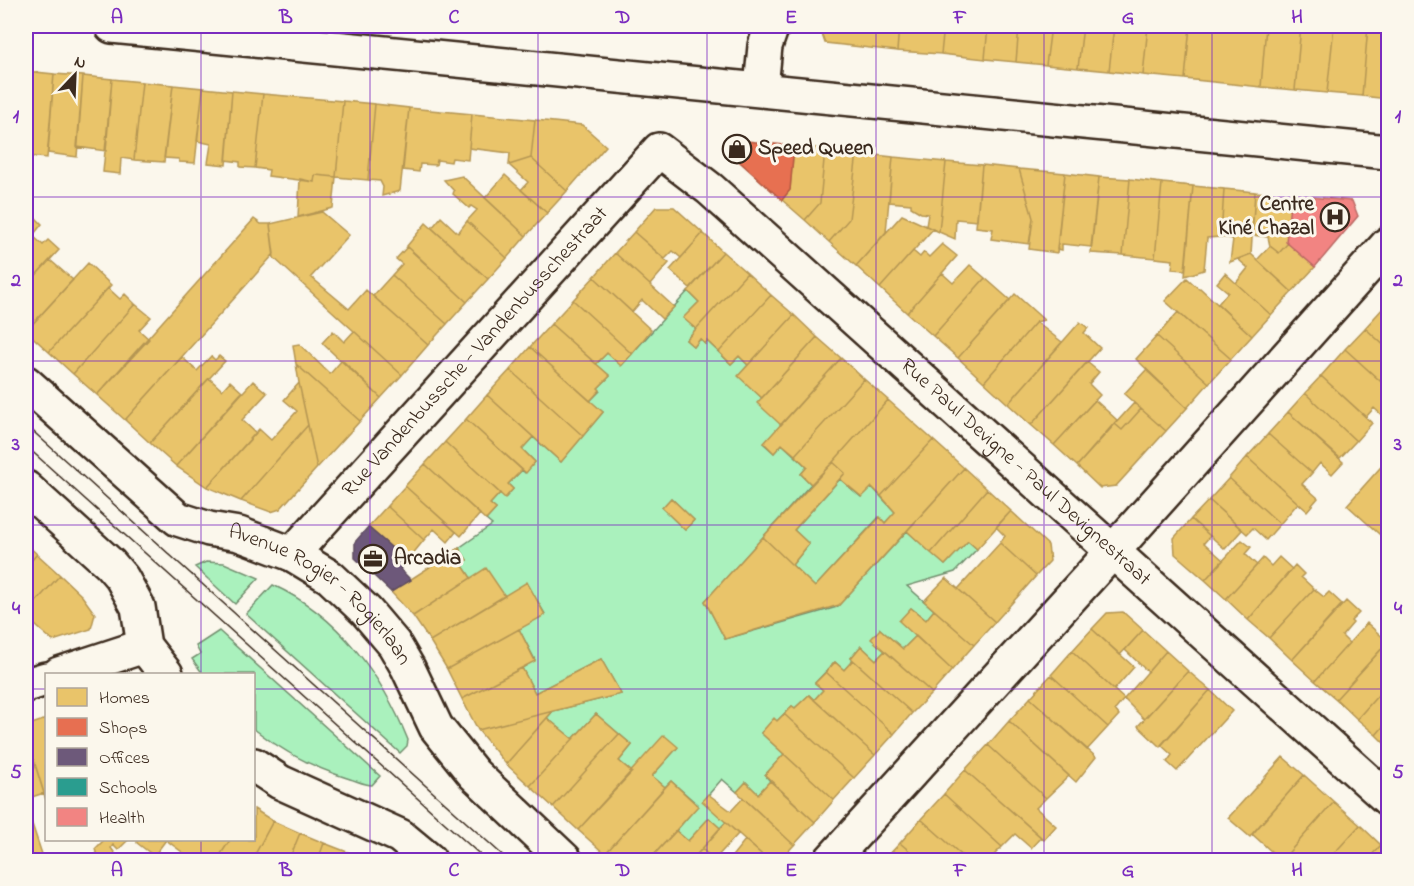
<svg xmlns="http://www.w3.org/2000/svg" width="1414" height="886" font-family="'Indie Flower',sans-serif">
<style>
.green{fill:#aaf1bd;stroke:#728e6e;stroke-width:1.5;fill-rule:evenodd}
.homes{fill:#e9c46a;stroke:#b59653;stroke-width:1.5}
.shops{fill:#e76f51;stroke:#b35a42;stroke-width:1.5}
.offices{fill:#6d597a;stroke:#5e4b5e;stroke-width:1.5}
.schools{fill:#2a9d8f;stroke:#2f7a6d;stroke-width:1.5}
.health{fill:#f28482;stroke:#bb6964;stroke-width:1.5}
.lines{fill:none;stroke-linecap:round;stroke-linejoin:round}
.street-casing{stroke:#3b2a1e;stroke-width:38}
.secondary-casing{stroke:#3b2a1e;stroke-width:38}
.street{stroke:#fbf7ec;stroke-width:33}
.secondary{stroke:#fbf7ec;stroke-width:33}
.tram{stroke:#3b2a1e;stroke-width:1.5}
.grid{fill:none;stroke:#7b2cbf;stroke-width:1.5;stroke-opacity:0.55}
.labels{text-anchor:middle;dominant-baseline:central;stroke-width:6;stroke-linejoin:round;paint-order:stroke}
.poi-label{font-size:21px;font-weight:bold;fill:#3b2a1e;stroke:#fbf7ec;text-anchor:start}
.street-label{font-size:21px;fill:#3b2a1e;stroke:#fbf7ec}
.neatline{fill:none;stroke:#7b2cbf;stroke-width:2}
.grid-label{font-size:20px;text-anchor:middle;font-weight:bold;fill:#7b2cbf}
</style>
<rect width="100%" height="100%" fill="#fbf7ec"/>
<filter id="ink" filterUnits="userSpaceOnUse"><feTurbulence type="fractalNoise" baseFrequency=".0167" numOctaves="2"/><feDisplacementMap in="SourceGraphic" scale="12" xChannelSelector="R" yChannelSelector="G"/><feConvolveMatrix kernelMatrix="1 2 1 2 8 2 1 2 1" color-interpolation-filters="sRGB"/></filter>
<g filter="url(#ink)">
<path class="green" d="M688 291 699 302 684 318 696 329 686 340 694 347 700 339 705 344 707 341 731 364 739 356 748 365 739 376 762 398 781 425 764 444 774 453 782 444 807 467 801 474 811 484 705 601 725 639 837 607 907 531 945 565 968 541 977 549 955 572 907 586 934 610 926 620 911 608 900 621 916 636 903 649 880 629 885 651 876 660 861 646 851 658 853 660 844 670 835 662 815 683 823 690 814 700 809 695 795 708 792 706 777 721 774 719 761 733 784 754 765 775 770 781 758 794 746 782 737 792 722 779 703 801 726 822 720 828 709 818 688 841 676 831 698 805 671 781 665 787 652 776 678 747 632 772 619 761 632 745 596 714 573 739 547 718 553 711 621 694 601 659 535 693 522 668 535 660 519 629 545 614 527 583 505 596 471 578 461 563 467 560 459 548 492 525 486 520 496 509 490 504 500 493 506 497 513 489 508 484 522 470 525 473 535 462 522 449 533 437 561 462 603 412 590 401 600 391 598 388 610 376 596 364 607 353 622 365ZM671 498 694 520 685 530 662 508Z
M840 479 861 497 872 487 895 512 885 523 879 517 815 587 792 565 809 544 794 530Z
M206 562 224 563 259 578 235 604 195 567Z
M273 585C338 615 382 675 408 740L407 746 400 753 246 614Z
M219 631 380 776 372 785C365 785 357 781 350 779 314 768 283 752 254 729V674H203L192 659 200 654 196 646Z"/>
<path class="homes" d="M823 26H899L897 51 825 43 820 29Z
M899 26H944L941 54 897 51Z
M944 26H988L985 59 941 54Z
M988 26H1019L1016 62 985 59Z
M1019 26H1051L1046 65 1016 62Z
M1051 26H1083L1078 68 1046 65Z
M1083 26H1114L1109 71 1078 68Z
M1114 26H1148L1143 75 1109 71Z
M1148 26H1190L1185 79 1143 75Z
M1190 26H1266L1261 87 1185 79Z
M1266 26H1301L1295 90 1261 87Z
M1301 26H1334L1327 93 1295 90Z
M1334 26H1368L1362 96 1327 93Z
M1368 26H1388V99L1362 96Z
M26 71 54 74 47 158 26 156Z
M54 74 83 76 77 157 48 153Z
M83 76 112 79 106 151 77 147Z
M112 79 142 82 134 160 121 158 120 174 103 172Z
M142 82 173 85 164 162 134 160Z
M173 85 203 88 195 163 179 162V159L164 158Z
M203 88 232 91 226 165 208 163 211 144 197 141Z
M232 91 263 94 255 168 240 167V162L226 160Z
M263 94 343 101 336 177 315 175 314 182 268 176 269 170 255 168Z
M343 101 375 104 368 180 336 177Z
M375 104 409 108 400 191 382 196 383 187 380 181 368 180Z
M409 108 472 114 468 160 452 158 451 162 437 160 436 165 420 164 419 172 403 170Z
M472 114 535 120 531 158 509 165 510 153 469 148Z
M535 120 582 125 606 146 567 191 531 158Z
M794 146 825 149 820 203 805 220 782 200 790 190Z
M825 149 857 153 849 219 829 242 805 220 820 203Z
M857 153 893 157 886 232 856 266 829 242 849 219Z
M893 157 946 162 939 232 926 226 928 214 921 213 911 207V204L889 202Z
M531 158 567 191 547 213 521 190 528 182 509 165Z
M946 162 982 165 977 221 956 219 955 239 939 232Z
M982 165 1019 169 1033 218 1029 244 991 239 993 229 976 227Z
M1019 169 1065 173 1057 253 1029 249 1033 218Z
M1065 173 1099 177 1091 247 1062 244V250L1057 249Z
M315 175 336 177 333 208 298 217 300 179 314 182Z
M505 175 547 213 526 236 485 198Z
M462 176 526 236 507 258 467 221 477 210 471 206 469 208 453 194 454 191 444 180Z
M1099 177 1130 179 1123 255 1091 253Z
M1130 179 1162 183 1155 258 1123 255Z
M1162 183 1193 186 1185 270 1172 269 1173 260 1155 258Z
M1193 186 1224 189 1221 237 1207 238 1204 270 1185 276Z
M1224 189 1255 192 1251 254 1230 262 1233 239 1221 237Z
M1255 192 1291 195 1288 243 1279 253 1270 246 1268 237 1252 235Z
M656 207H674L703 233 681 258 673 251 665 259 634 232Z
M26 208 42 224 26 244Z
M322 212 349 235 311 277 349 309 366 290 428 345 402 375 274 258 270 224Z
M902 215 933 229 880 288 856 266Z
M441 217 458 233 467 221 507 258 488 279 432 228Z
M254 219 261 224H270L274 254 125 420 97 395Z
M426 223 488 279 467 302 407 246Z
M634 232 669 263 650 285 615 253Z
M703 233 723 252 690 288 670 270Z
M33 236 43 245 48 240 59 250 26 286V244Z
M1288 243 1315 267 1292 292 1257 260 1270 246 1279 253Z
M942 244 957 256 907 313 880 288 913 251 920 257 924 252 929 257Z
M407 247 467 302 447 324 392 275 402 264 396 259Z
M723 252 747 273 696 329 683 318 699 302 688 291Z
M615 253 674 307 662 319 642 300 632 312 594 277Z
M1251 254 1292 292 1271 315 1236 283 1248 268 1238 259Z
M50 260 73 280 26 331V286Z
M88 263 111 285 49 352 26 331Z
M970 265 985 278 933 336 907 313 942 273 953 283Z
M747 273 771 295 719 352 707 341 705 344 700 339 694 347 686 340Z
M1225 273 1271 315 1252 336 1218 304 1228 292 1217 283Z
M392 275 447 324 428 345 373 296Z
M594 277 651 330 632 354 573 300Z
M985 278 1010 300 958 358 933 336Z
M1187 278 1199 289 1200 288 1252 336 1231 359 1165 301Z
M108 288 120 299 125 294 135 304 73 374 49 352Z
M1015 294 1044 320 1036 322 984 382 958 358Z
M771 295 794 315 748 365 739 356 731 364 719 352Z
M573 300 632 354 621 366 607 353 596 364 551 324Z
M135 304 151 317 139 330 149 339 97 395 73 374Z
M1384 307 1388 311V349L1365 328Z
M1178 312 1231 359 1209 383 1157 336Z
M794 315 817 337 762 398 738 376Z
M1036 322 1062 342 1008 404 984 382Z
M1080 322 1088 328 1084 333 1100 348 1031 425 1008 404Z
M551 324 610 376 598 388 600 390 590 401 530 347Z
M1365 328 1388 349V388L1345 349Z
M333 331 344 342 354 331 402 375 381 398 322 343Z
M1157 336 1209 383 1187 408 1136 359Z
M817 337 841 358 781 425 757 403Z
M299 344 330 374 342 360 381 398 360 421 296 364 293 345Z
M530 347 603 412 583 436 510 370Z
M1345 349 1388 388V421L1374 408 1366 417 1321 376Z
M211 356 215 360 219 356 225 361 150 443 125 420 182 357 197 371Z
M841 358 864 379 795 455 782 444 774 453 764 443Z
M1087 362 1099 372 1089 384 1100 395 1054 445 1031 425Z
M296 364 360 421 317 468 299 383Z
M510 370 583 436 561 462 487 395Z
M1146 370 1187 408 1166 431 1124 394Z
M1321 376 1372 423 1356 441 1305 393Z
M209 378 222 390 230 381 242 392 176 466 150 443Z
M864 379 888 400 833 462 811 484 801 474 807 467 795 455Z
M253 381 267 393 242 420 256 433 207 487 176 466Z
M299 383 308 425 241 501 207 487 259 429 271 440 297 411 284 400Z
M1305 393 1356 441 1340 458 1288 412Z
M487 395 533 437 522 449 535 462 526 473 466 419Z
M888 400 933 440 881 496 872 487 862 497 840 479 845 473 833 462Z
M1095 400 1117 420 1077 466 1054 445Z
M1134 403 1141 409 1122 430 1115 424Z
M1141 409 1166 431 1116 486 1100 488 1077 466 1115 424 1122 430Z
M1288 412 1343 462 1332 474 1320 463 1312 473 1268 434Z
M466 419 522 470 508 484 513 489 505 498 445 442Z
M308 425 317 468 280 509 271 512 241 501Z
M1268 434 1312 473 1302 484 1318 498 1307 511 1247 457Z
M933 440 964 468 839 605 725 639 705 601 763 537 815 587 880 517 885 523 895 512 881 496Z
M445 442 500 493 490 504 496 509 486 520 425 464Z
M1247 457 1298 503 1280 524 1229 478Z
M1388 459V542L1347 505Z
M833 462 845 473 794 530 809 544 792 565 763 537Z
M425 464 480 514 461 536 405 486Z
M964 468 987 489 931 553 907 531Z
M1229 478 1280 524 1266 540 1253 528 1247 534 1209 500Z
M405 486 456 532 448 542 434 529 424 540 387 506Z
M987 489 1011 511 977 549 968 541 945 565 931 553Z
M671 498 694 520 685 530 662 508Z
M1209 500 1242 530 1225 549 1191 519Z
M387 506 424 540 407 561 368 527Z
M1011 511 1048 545 1050 561 1036 576 1000 543 1005 536 996 527Z
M1191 519 1210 536 1204 543 1223 560 1205 580 1175 554 1174 538Z
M1242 540 1251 547 1245 554 1257 565 1226 599 1205 580Z
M1000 543 1036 576 995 622 958 589Z
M26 544 37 554 26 567Z
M459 548 467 560 461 563 471 578 413 616 391 592Z
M37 554 60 575 26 613V567Z
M1279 557 1292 569 1248 620 1226 599 1263 558 1271 566Z
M1295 565 1304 574 1301 577 1314 589 1269 638 1248 620Z
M486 568 505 596 430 641 413 616Z
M60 575 82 596 95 614 91 629 53 641 26 617V613Z
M946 578 995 622 974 645 924 601Z
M527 582 545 615 447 669 430 641Z
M1314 589 1324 597 1329 592 1342 604 1292 660 1269 638Z
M1346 601 1359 613 1351 621 1353 623 1342 636 1349 643 1315 681 1292 660Z
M911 608 926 620 934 610 974 645 952 670 899 621Z
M1123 612 1143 630 1120 655 1092 629 1107 613Z
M1367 623 1388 642 1336 699 1315 681Z
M519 629 535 661 462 699 447 669Z
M880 629 903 649 916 636 952 670 932 693 871 639Z
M1092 629 1134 667 1114 690 1072 651Z
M1143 630 1166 651 1148 672 1125 650Z
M861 646 876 660 885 651 932 693 912 713 851 658Z
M1384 646 1388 650V684L1357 719 1336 699Z
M1072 651 1124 699 1115 710 1119 715 1108 727 1051 675Z
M1166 651 1188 671 1144 719 1124 699Z
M601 659 621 694 478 730 462 699 522 668 535 693Z
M853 660 912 713 894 734 826 672 835 662 844 670Z
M1188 671 1210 690 1160 747 1138 726Z
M826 672 894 734 875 755 814 700 823 690 815 683Z
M1051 675 1108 727 1087 750 1030 698Z
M1388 684V721L1376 735 1357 719Z
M1210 690 1232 711 1177 771 1167 762 1172 755 1161 745Z
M809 695 875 755 854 778 784 714 792 706 795 708Z
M1030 698 1096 757 1076 782 1009 721Z
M553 711 506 764 478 730Z
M596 714 619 734 553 807 530 786Z
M784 714 854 778 834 800 761 733 774 718 777 721Z
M547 718 573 739 530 786 506 764Z
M46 719V800L26 735V726Z
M1009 721 1069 776 1046 798 988 745Z
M1388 721V747L1376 735Z
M619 734 632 745 619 761 632 772 578 830 553 807Z
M26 735 44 793 26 799Z
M664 735 678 747 652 776 665 787 605 854 578 830Z
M988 745 1046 798 1036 808 1056 826 1044 840 965 770Z
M784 754 834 800 815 822 765 775Z
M1283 757 1304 775 1250 837 1228 818Z
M965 770 1041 837 1031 848 1015 834 1002 847 944 794Z
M1304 775 1334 802 1282 860H1265L1272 852 1252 834Z
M671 781 698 806 649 860H613L605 854Z
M770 781 815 822 794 845 737 792 746 782 758 794Z
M708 794 731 811 743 798 794 845 780 860H768L702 801Z
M944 794 1002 847 989 860H967L921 819Z
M1334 802 1360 825 1328 860H1285L1283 859Z
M254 809 273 821 252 860H238L233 857 231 860H217L230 840H254Z
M26 810 28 819 30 818 44 860H26Z
M709 818 720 828 692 860H649L676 831 688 841Z
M921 819 967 860H920L900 843Z
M273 821 300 833 289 860H252Z
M726 822 738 834 714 860 702 849Z
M1360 825 1381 845 1367 860H1328Z
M300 833 324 843 318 860H289Z
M104 840H128L118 850 113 845 111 848 117 856 112 860H98L95 849Z
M137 840H166L154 856 137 843Z
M166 840H230L217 860H193Z
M745 840 768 860H729Z
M324 843 368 860H318Z
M900 843 920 860H884Z
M1381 845 1388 852V860H1367Z
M702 849 714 860H715H692Z"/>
<path class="shops" d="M737 140 794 146 790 190 782 200 731 154Z"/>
<path class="offices" d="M368 527 407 561 400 569 411 580 391 592 355 558V542Z"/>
<path class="schools" d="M637 26H713L714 27 701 32Z"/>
<path class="health" d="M1291 195 1352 201 1358 216 1315 267 1286 242Z"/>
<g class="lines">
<g class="street-casing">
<g id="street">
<path d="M112 26 1388 152"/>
<path d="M761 88 765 46 772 26"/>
<path id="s1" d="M292 554 659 150 710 189 1388 799"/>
<path d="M59 674 144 646"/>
<path d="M26 685 46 679"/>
<path d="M831 860 1113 551 1388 244"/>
</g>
</g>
<g class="secondary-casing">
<g id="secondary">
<path id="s2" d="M26 383 178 519 209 529 239 534 292 554 330 577 366 611 394 644 408 668 436 727 474 774 565 860"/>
<path d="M26 488 110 564 122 578 138 607 144 646 166 674"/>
<path d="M254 765 280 782 400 836 429 860"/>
</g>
</g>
<use href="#street" class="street"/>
<use href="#secondary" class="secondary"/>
<path class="tram" d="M26 425 508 860
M26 446 486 860"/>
</g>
</g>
<path class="grid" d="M201 26V674M370 26V860M538 26V860M707 26V860M876 26V860M1044 26V860M1212 26V860M26 197H1388M26 361H1388M26 525H1388M26 689H46M254 689H1388M201 840V860"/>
<defs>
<g id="shop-ring" transform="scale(1.5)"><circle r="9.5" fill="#fbf7ec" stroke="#3b2a1e" stroke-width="1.5"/><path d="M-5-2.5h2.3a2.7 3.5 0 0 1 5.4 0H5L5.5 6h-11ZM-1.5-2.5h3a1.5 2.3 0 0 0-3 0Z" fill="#3b2a1e"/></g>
<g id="hospital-ring" transform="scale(1.5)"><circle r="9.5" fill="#fbf7ec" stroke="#3b2a1e" stroke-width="1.5"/><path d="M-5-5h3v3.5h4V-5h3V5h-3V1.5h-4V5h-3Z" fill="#3b2a1e"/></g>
<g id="office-ring" transform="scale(1.5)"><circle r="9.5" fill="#fbf7ec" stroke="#3b2a1e" stroke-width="1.5"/><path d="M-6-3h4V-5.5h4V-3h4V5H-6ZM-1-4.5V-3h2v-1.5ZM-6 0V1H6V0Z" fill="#3b2a1e"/></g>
</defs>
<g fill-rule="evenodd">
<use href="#shop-ring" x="737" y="149"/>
<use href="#hospital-ring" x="1335" y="217"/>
<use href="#office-ring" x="373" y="559"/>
</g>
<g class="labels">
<g class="poi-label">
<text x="758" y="149">Speed Queen</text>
<text x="1314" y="205" text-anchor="end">Centre<tspan x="1314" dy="24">Kiné Chazal</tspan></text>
<text x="394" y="559">Arcadia</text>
</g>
<g class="street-label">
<text stroke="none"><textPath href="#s1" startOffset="273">Rue Vandenbussche - Vandenbusschestraat</textPath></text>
<text stroke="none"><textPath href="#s1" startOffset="1034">Rue Paul Devigne - Paul Devignestraat</textPath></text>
<text stroke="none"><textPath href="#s2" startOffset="370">Avenue Rogier - Rogierlaan</textPath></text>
</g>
</g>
<rect width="1414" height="886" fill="none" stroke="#fbf7ec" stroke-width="66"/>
<rect x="45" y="673" width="210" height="168" fill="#fbf7ec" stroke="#aea59a" stroke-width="1.5"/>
<rect x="57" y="688" width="30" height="18" fill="#e9c46a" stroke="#aea59a" stroke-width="1.5"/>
<text x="99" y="703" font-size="18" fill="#3b2a1e">Homes</text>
<rect x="57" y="718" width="30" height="18" fill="#e76f51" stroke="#aea59a" stroke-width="1.5"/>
<text x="99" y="733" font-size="18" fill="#3b2a1e">Shops</text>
<rect x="57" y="748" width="30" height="18" fill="#6d597a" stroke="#aea59a" stroke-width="1.5"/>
<text x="99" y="763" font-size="18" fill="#3b2a1e">Offices</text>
<rect x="57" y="778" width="30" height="18" fill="#2a9d8f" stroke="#aea59a" stroke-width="1.5"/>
<text x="99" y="793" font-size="18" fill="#3b2a1e">Schools</text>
<rect x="57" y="808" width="30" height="18" fill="#f28482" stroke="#aea59a" stroke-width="1.5"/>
<text x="99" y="823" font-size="18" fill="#3b2a1e">Health</text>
<g transform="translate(75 75) rotate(23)" stroke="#fbf7ec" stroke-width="4.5" paint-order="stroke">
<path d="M0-4.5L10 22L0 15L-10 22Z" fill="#3b2a1e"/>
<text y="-9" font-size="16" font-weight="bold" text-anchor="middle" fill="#3b2a1e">N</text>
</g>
<rect x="33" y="33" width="1348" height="820" class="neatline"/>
<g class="grid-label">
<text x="117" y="23">A</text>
<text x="286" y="23">B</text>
<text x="454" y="23">C</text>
<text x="623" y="23">D</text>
<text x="791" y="23">E</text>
<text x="960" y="23">F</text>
<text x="1128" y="23">G</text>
<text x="1297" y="23">H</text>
<text x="16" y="122">1</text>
<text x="1398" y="122">1</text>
<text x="16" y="286">2</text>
<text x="1398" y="286">2</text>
<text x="16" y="450">3</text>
<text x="1398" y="450">3</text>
<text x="16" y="614">4</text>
<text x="1398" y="614">4</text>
<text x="16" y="778">5</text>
<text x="1398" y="778">5</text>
<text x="117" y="876">A</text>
<text x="286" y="876">B</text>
<text x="454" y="876">C</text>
<text x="623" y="876">D</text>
<text x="791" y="876">E</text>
<text x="960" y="876">F</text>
<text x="1128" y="876">G</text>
<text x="1297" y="876">H</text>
</g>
</svg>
